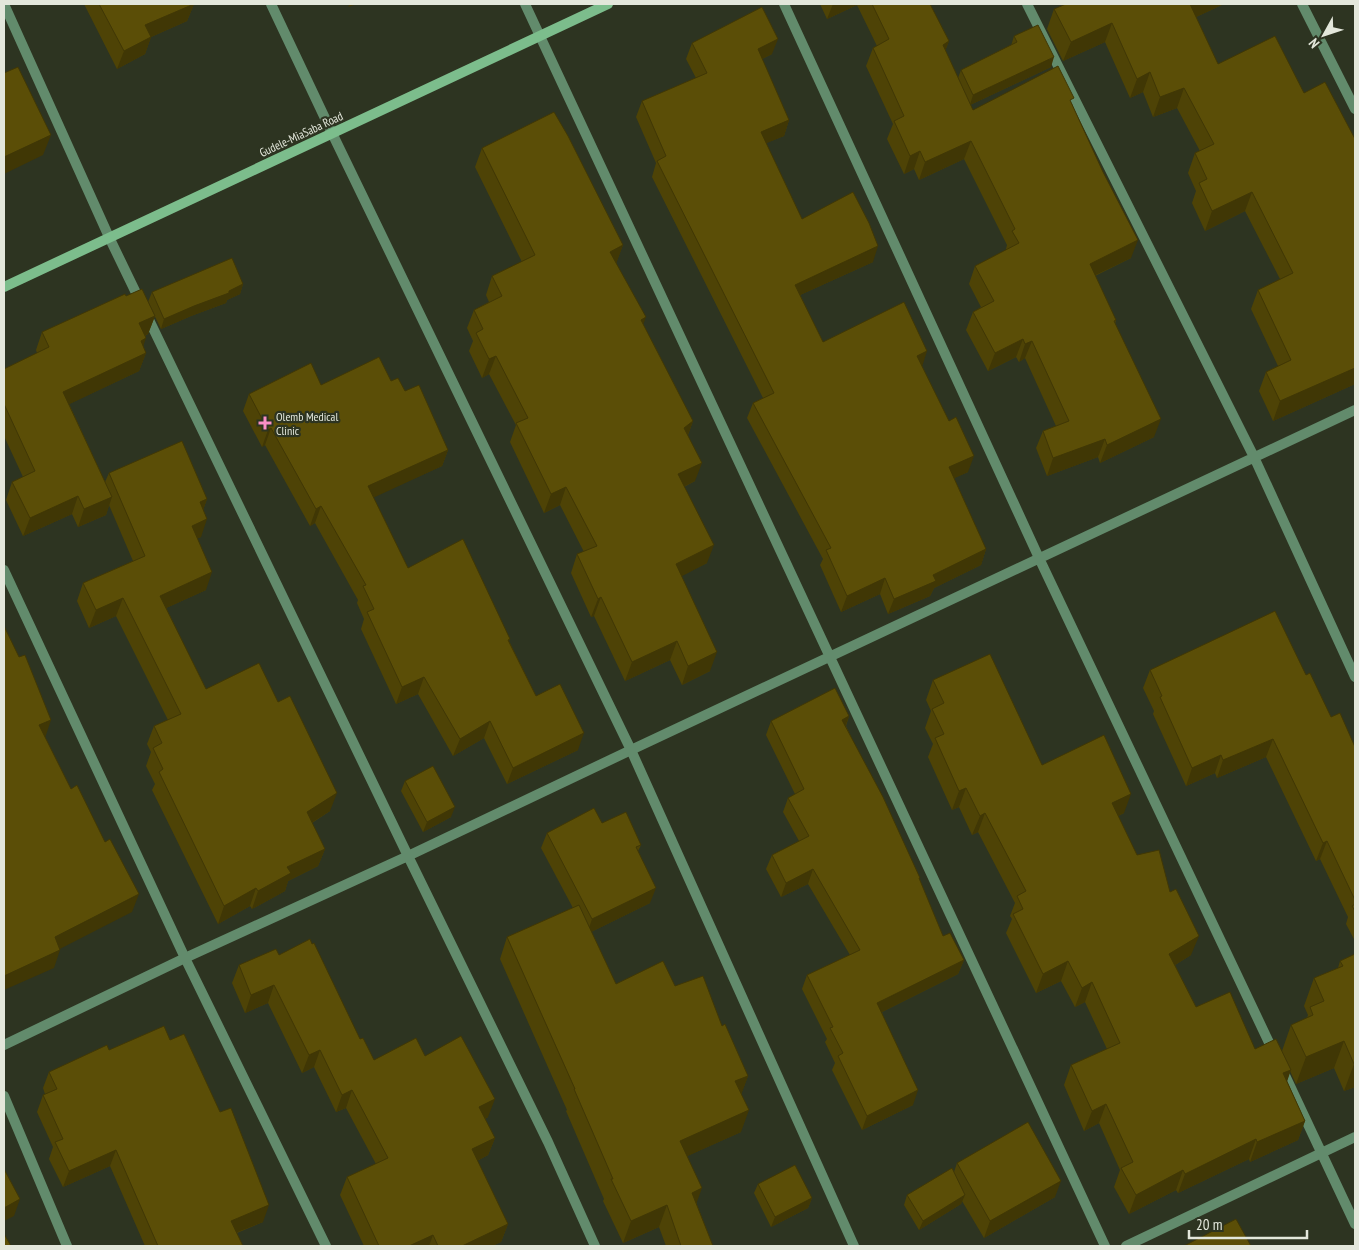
<svg xmlns="http://www.w3.org/2000/svg" width="1359" height="1250" font-family="'PT Sans Narrow',sans-serif">
<style>
.lines{fill:none;stroke-linecap:round;stroke-linejoin:round}
.minor{stroke:#628b6c;stroke-width:10}
.secondary{stroke:#7cbd8c;stroke-width:10}
.wall{fill:#4e4306}
.shaded-wall{fill:#403705}
.building{fill:#5b4e07;stroke:#403705}
.poi-dot{fill:#fa8fc6;stroke:#2d3421;stroke-width:2}
.labels{text-anchor:middle;dominant-baseline:central;stroke-width:4.5;stroke-linejoin:round;paint-order:stroke}
.street-label{font-size:12px;fill:#e3e7db;stroke:#2d3421}
.poi-label{font-size:12px;fill:#e3e7db;stroke:#2d3421;text-anchor:start}
</style>
<rect width="100%" height="100%" fill="#2d3421"/>
<g class="lines">
<path class="minor" d="M4 4 109 237 408 856 548 1142 595 1246
M271 4 332 133 631 750 854 1246
M525 4 1105 1246
M784 4 1039 558 1274 1053
M1027 4 1254 457 1355 677
M1302 4 1355 109
M4 570 185 958 326 1246
M4 1045 185 958 408 856 631 750 1355 410
M1282 1069 1355 1224
M4 1096 67 1246
M1126 1246 1355 1137"/>
<path class="secondary" d="M4 287 608 4"/>
</g>
<path class="wall" d="M84 4H194L187 21 151 37 145 54 117 69Z
M820 4H930L949 41 945 51 958 78 961 70 1011 46 1014 36 1051 67 970 105 973 110 1072 104 1131 258 1095 276 1116 320 1115 324 1154 437 1100 463 1098 457 1047 476 1036 448 1043 431 1056 426 1025 358 1019 362 1016 357 988 371 966 330 973 312 981 307 969 284 975 266 1006 250V249L1007 245 964 159 919 180 914 169 904 174 887 139 893 124 866 66 873 48 877 46 857 5 827 19Z
M1066 4H1224L1196 17 1218 64 1304 93 1355 139V384L1273 421 1259 391 1266 372 1278 366 1251 309 1258 290 1280 279 1245 211 1205 231 1192 203 1196 191 1188 173 1195 153 1200 151 1177 108 1153 117 1143 92 1130 98 1105 42 1063 61 1047 29 1054 9Z
M692 43 772 54 762 59 789 120 784 136 766 143 785 183 802 219 873 262 800 295 823 342 922 367 968 472 954 478 986 549 981 565 934 588 930 596 888 614 880 594 841 612 820 565 823 559 747 418 753 403 763 398 652 177 656 163 636 117 642 101 696 78 686 59Z
M482 148 623 245 616 263 643 324 693 421 688 435 695 481 684 487 707 563 681 576 710 671 682 685 670 660 625 681 594 616 591 617 571 573 577 554 584 552 560 505 544 513 510 442 516 425 489 374 482 378 469 351 473 341 467 328 474 310 489 302 486 295 492 276 522 262 475 167Z
M243 284 240 294 227 300 226 303 191 316 161 329 148 302 152 292Z
M126 296 155 316 148 334 145 336 143 347 146 353 139 371 69 404 105 482 109 473 207 499 203 510 201 537 197 538 206 590 166 608 206 689 330 811 312 823 325 849 318 866 288 881 285 891 252 909 250 906 218 924 152 790 155 784 146 766 151 752 147 744 154 726 168 720 116 616 89 628 77 601 83 583 133 561 109 505 106 515 78 527 72 514 23 536 6 500 12 482 23 477 4 436V369L37 353 36 350 42 332Z
M391 381 405 391 448 450 442 466 373 497 408 568 510 639 509 641 536 696 578 750 507 784 484 738 453 756 418 694 396 704 361 629 364 619 357 603 358 600 315 523 310 526 265 445 262 447 243 411 249 394 321 385Z
M1150 670 1306 675 1331 717 1355 747V941L1346 924 1348 917 1320 859 1316 861 1266 757 1217 778 1215 773 1186 786 1153 714 1154 711 1143 688Z
M933 680 1042 765 1124 813 1118 816 1137 855 1170 892 1191 955 1175 965 1196 1007 1255 1049 1282 1051 1291 1025 1307 1018 1308 1015 1304 1006 1314 978 1338 968 1340 961 1355 954V1087L1344 1091 1334 1068 1296 1084 1290 1071 1287 1081 1305 1121 1298 1140 1250 1162 1249 1159 1178 1193 1176 1190 1129 1214 1114 1187 1120 1170 1099 1123 1084 1131 1064 1085 1071 1065 1107 1049 1085 1002 1075 1007 1061 981 1036 993 1006 933 1012 919 1010 916 1015 903 978 832 972 835 959 807 952 810 928 757 933 744 925 728 931 711 926 700Z
M849 716 846 726 919 879 943 936 964 960 958 974 882 1012 913 1105 862 1130 832 1070 835 1063 825 1042 827 1039 802 989 807 975 850 955 808 884 781 897 766 869 772 855 799 841 783 812 788 798 795 794 766 735 771 721Z
M405 781 451 817 423 832 401 791Z
M602 823 641 845 638 851 650 903 591 932 616 984 675 986 722 1026 748 1076 741 1094V1132L687 1156 697 1205 713 1246H666L659 1227 623 1243 603 1201 604 1199 566 1111 567 1110 500 959 507 937 573 908 541 848 547 833Z
M279 955 360 1039 374 1060 425 1056 488 1117 485 1119 495 1138 488 1155 477 1161 508 1224 501 1242 492 1246H364L340 1195 347 1177 376 1164 346 1108 336 1112 314 1067 302 1073 268 1003 245 1013 232 983 239 965Z
M170 1040 263 1222 237 1233 243 1246H145L110 1166 63 1187 49 1159 53 1147 37 1112 43 1095 45 1094 43 1088 49 1072 109 1050Z
M957 1163 1055 1197 984 1238 962 1201 961 1204 919 1230 904 1205 907 1195 954 1172Z
M758 1184 812 1198 808 1208 771 1227 754 1193Z"/>
<path class="shaded-wall" d="M194 4 187 21 151 37 145 54 117 69 124 51 145 25Z
M350 4H357L348 7Z
M833 4H858L857 5 827 19Z
M1190 4H1224L1183 23Z
M1112 23 1105 42 1063 61 1071 42Z
M778 39 772 54 752 64 758 49Z
M949 41 942 59 943 45Z
M1054 57 1051 67 970 105 973 95Z
M1150 72 1143 92 1130 98 1137 79Z
M1184 88 1177 108 1153 117 1160 97Z
M789 120 784 136 755 148 761 132Z
M51 135 43 155 4 174V157Z
M971 141 964 159 919 180 925 162Z
M920 151 914 169 904 174 910 156Z
M1252 192 1245 211 1205 231 1212 211Z
M1138 240 1131 258 1083 281 1090 264Z
M623 245 616 264 610 252Z
M878 246 873 262 789 300 795 285Z
M243 284 240 294 227 300 226 303 191 316 161 329 164 319Z
M155 316 148 334 132 341 139 323Z
M646 317 639 336 641 320Z
M146 338 140 356 141 341Z
M1023 339 1016 357 988 371 995 353Z
M1032 341 1025 358 1019 362 1025 344Z
M927 351 922 367 917 356Z
M146 353 139 371 57 410 63 392Z
M496 356 489 374 482 378 489 359Z
M1355 368V384L1273 421 1280 401Z
M1161 419 1154 437 1100 463 1107 445Z
M693 421 686 440 684 428Z
M271 428 265 445 262 447 268 430Z
M1105 439 1098 457 1047 476 1053 458Z
M448 450 442 466 362 503 368 486Z
M974 456 968 472 944 483 949 467Z
M702 463 695 481 671 493 678 474Z
M566 487 560 505 544 513 551 494Z
M78 496 72 514 23 536 30 518Z
M112 497 106 515 78 527 84 509Z
M207 499 201 516 200 502Z
M321 506 315 523 310 526 316 509Z
M207 519 201 537 185 544 192 526Z
M714 545 707 563 669 583 676 564Z
M986 549 981 565 934 588 930 596 888 614 894 599 933 575Z
M212 572 206 590 153 614 160 596Z
M885 578 880 594 841 612 847 596Z
M601 597 594 616 591 617 598 599Z
M123 598 116 616 89 628 96 610Z
M677 641 670 660 625 681 632 662Z
M717 652 710 671 682 685 688 666Z
M424 677 418 694 396 704 402 687Z
M849 716 844 730 842 720Z
M51 720 45 738 39 725Z
M490 721 484 738 453 756 460 739Z
M584 733 578 750 507 784 513 768Z
M1273 739 1266 757 1217 778 1223 760Z
M1221 755 1215 773 1186 786 1192 768Z
M966 788 959 807 952 810 959 791Z
M337 793 330 811 300 830 307 812Z
M1131 794 1124 813 1105 822 1112 803Z
M455 807 451 817 423 832 427 822Z
M985 813 978 832 972 835 980 816Z
M1327 841 1320 859 1316 861 1323 843Z
M325 849 318 866 288 881 285 891 252 909 258 891 287 867Z
M813 869 808 884 781 897 786 883Z
M256 888 250 906 218 924 224 906Z
M656 888 650 903 587 934 592 919Z
M139 894 132 912 48 955 55 937Z
M1199 936 1191 955 1162 973 1169 954Z
M60 950 54 968 4 990V976Z
M964 960 958 974 872 1017 877 1003Z
M1068 961 1061 981 1036 993 1043 974Z
M1092 982 1085 1002 1075 1007 1082 988Z
M274 985 268 1003 245 1013 251 995Z
M1344 1041 1334 1068 1296 1084 1306 1057Z
M320 1050 314 1067 302 1073 309 1055Z
M1355 1063V1087L1344 1091 1354 1064Z
M1291 1070 1284 1090 1283 1073Z
M748 1076 740 1098 735 1081Z
M352 1090 346 1108 336 1112 342 1095Z
M918 1090 913 1105 862 1130 867 1116Z
M495 1099 488 1117 473 1125 479 1107Z
M1106 1104 1099 1123 1084 1131 1092 1111Z
M749 1110 741 1132 672 1163 680 1141Z
M1305 1121 1298 1140 1250 1162 1257 1142Z
M495 1138 488 1155 465 1167 472 1149Z
M1256 1139 1249 1159 1178 1193 1185 1174Z
M116 1150 110 1166 63 1187 69 1171Z
M1183 1170 1176 1190 1129 1214 1136 1195Z
M1061 1181 1055 1197 984 1238 990 1221Z
M702 1188 694 1210 692 1193Z
M965 1195 961 1204 919 1230 923 1221Z
M812 1198 808 1208 771 1227 775 1217Z
M20 1199 14 1216 4 1221V1208Z
M269 1205 263 1222 225 1237 231 1221Z
M667 1205 659 1227 623 1243 631 1221Z
M508 1224 501 1242 492 1246H462Z
M433 1235 429 1246H409Z"/>
<path class="building" d="M99 4H194L145 25 151 37 124 51Z
M872 4H930L949 41 943 45 973 110 1058 66 1074 98 1070 100 1103 172 1138 240 1090 264 1116 320 1114 321 1161 419 1107 445 1105 439 1053 458 1043 431 1069 421 1032 341 1025 344 1023 339 995 353 973 312 994 301 975 266 1019 243 1012 231 1015 229 971 141 925 162 920 151 910 156 894 121 904 116 873 48 889 39Z
M1066 4H1190L1218 64 1275 36 1304 93 1325 82 1355 139V368L1280 401 1266 372 1291 360 1258 290 1293 273 1252 192 1212 211 1199 183 1207 179 1195 153 1214 144 1184 88 1160 97 1150 72 1137 79 1112 23 1071 42 1054 9Z
M762 7 778 39 758 49 789 120 761 132 785 183 802 219 853 192 869 223 878 246 795 285 823 342 904 302 927 351 917 356 949 421 956 417 974 456 949 467 986 549 933 575 936 581 894 599 885 578 847 596 826 550 831 548 753 403 774 393 657 161 666 156 642 101 707 73 692 43Z
M1038 25 1054 57 973 95 961 70 1017 42 1014 36Z
M18 67 51 135 4 157V73Z
M554 112 568 136 623 245 610 252 646 317 641 320 693 421 684 428 702 463 678 474 714 545 676 564 717 652 688 666 677 641 632 662 601 597 598 599 577 554 597 546 566 487 551 494 516 423 528 418 496 356 489 359 476 333 483 329 474 310 502 296 492 276 535 255 482 148Z
M232 258 243 284 229 291V293L194 306 164 319 152 292Z
M142 289 155 316 139 323 146 338 141 341 146 353 63 392 112 497 84 509 78 496 30 518 12 482 35 471 4 404V369L49 347 42 332 125 294 126 296Z
M379 357 391 381 398 378 405 391 419 385 448 450 368 486 408 568 463 539 510 639 508 640 536 696 560 684 584 733 513 768 490 721 460 739 424 677 402 687 367 612 374 609 363 586 366 585 321 506 316 509 271 428 268 430 249 394 311 363 321 385Z
M182 441 207 499 200 502 207 519 192 526 212 572 160 596 206 689 259 663 278 702 290 696 337 793 307 812 325 849 287 867 291 873 258 891 256 888 224 906 159 772 163 769 153 748 162 743 154 726 181 714 123 598 96 610 83 583 145 556 109 473Z
M1275 611 1306 675 1310 673 1331 717 1340 713 1355 747V900L1327 841 1323 843 1273 739 1223 760 1221 755 1192 768 1160 697 1162 696 1150 670Z
M4 626 19 657 25 655 51 720 39 725 71 789 77 785 105 842 110 839 139 894 55 937 60 950 4 976Z
M990 654 1042 765 1104 735 1131 794 1112 803 1137 855 1159 850 1170 892 1176 889 1199 936 1169 954 1196 1007 1230 992 1255 1049 1276 1039 1291 1070 1283 1073 1305 1121 1257 1142 1256 1139 1185 1174 1183 1170 1136 1195 1121 1168 1133 1162 1106 1104 1092 1111 1071 1065 1120 1043 1092 982 1082 988 1068 961 1043 974 1013 914 1023 909 1017 896 1026 891 985 813 980 816 966 788 959 791 935 738 944 734 932 709 944 703 933 680Z
M835 688 849 716 842 720 883 797 920 878H919L943 936 950 933 964 960 877 1003 918 1090 867 1116 838 1056 843 1053 830 1028 833 1027 807 975 860 950 813 869 786 883 772 855 809 836 788 798 804 789 771 721Z
M433 766 455 807 427 822 405 781Z
M594 808 602 823 626 812 641 845 636 847 656 888 592 919 547 833Z
M1355 904V911L1352 906Z
M579 905 616 984 663 961 675 986 703 976 722 1026 725 1024 748 1076 735 1081 749 1110 680 1141 702 1188 692 1193 713 1246H681L667 1205 631 1221 611 1179H613L574 1089H575L507 937Z
M310 939 312 944 314 943 360 1039 363 1038 374 1060 416 1038 425 1056 461 1036 495 1099 479 1107 495 1138 472 1149 508 1224 462 1246H438L433 1235 409 1246H379L347 1177 388 1158 352 1090 342 1095 320 1050 309 1055 274 985 251 995 239 965 276 949 279 955Z
M1355 954V1063L1354 1064 1344 1041 1306 1057 1291 1025 1313 1015 1310 1007 1324 1001 1314 978 1343 966 1340 961Z
M164 1026 170 1040 184 1034 220 1112 231 1108 269 1205 231 1221 243 1246H158L116 1150 69 1171 55 1142 63 1139 43 1095 57 1089 49 1072 107 1045 109 1050Z
M1028 1122 1061 1181 990 1221 957 1163Z
M795 1165 812 1198 775 1217 758 1184Z
M952 1168 965 1195 923 1221 907 1195Z
M4 1169 20 1199 4 1208Z
M1236 1219 1251 1246H1184Z
M4 1234 11 1246H4Z"/>
<path class="poi-dot" d="M262.5 415.5h5v5h5v5h-5v5h-5v-5h-5v-5h5z"/>
<g class="labels">
<g class="street-label">
<text transform="translate(301 134) rotate(-25)">Gudele-MiaSaba Road</text>
</g>
<g class="poi-label">
<text x="276" y="416">Olemb Medical<tspan x="276" dy="14">Clinic</tspan></text>
</g>
</g>
<rect width="1359" height="1250" fill="none" stroke="#e3e7db" stroke-width="10"/>
<g transform="translate(1324 35) rotate(230)" stroke="#2d3421" stroke-width="4" paint-order="stroke">
<path d="M0-4L9 19L0 12L-9 19Z" fill="#e3e7db"/>
<text y="-8" font-size="14" font-weight="bold" text-anchor="middle" fill="#e3e7db">N</text>
</g>
<path d="M1189 1230v8h118v-8" fill="none" stroke="#e3e7db" stroke-width="2.5"/>
<text x="1196" y="1230" font-size="15" fill="#e3e7db" stroke="#2d3421" stroke-width="4" paint-order="stroke">20 m</text>
</svg>
